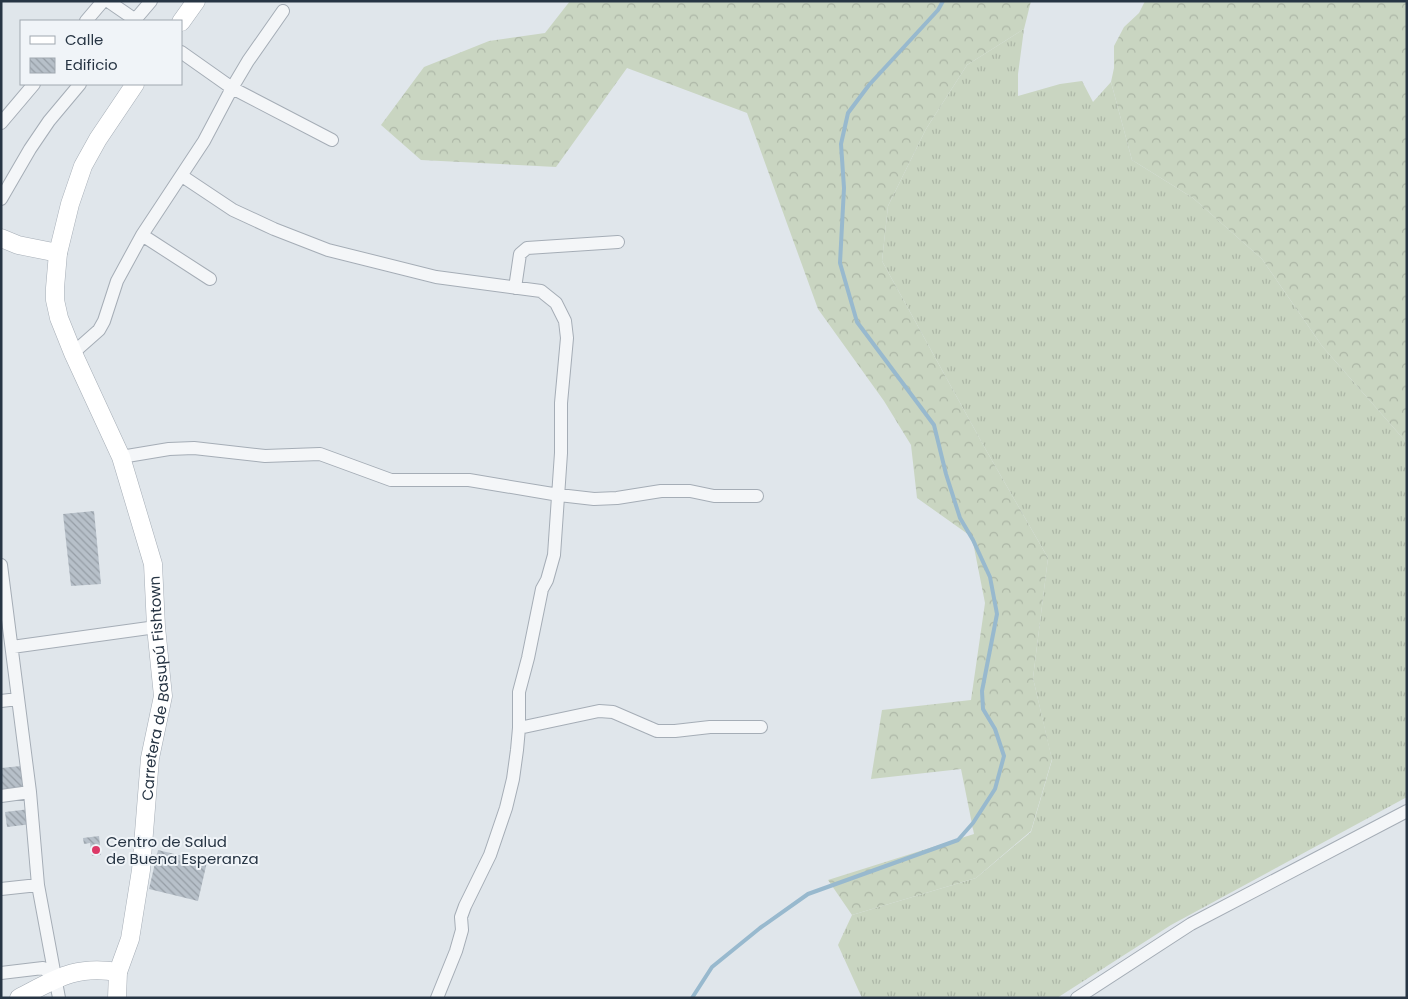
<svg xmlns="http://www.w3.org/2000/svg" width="1408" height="999" font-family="Poppins,sans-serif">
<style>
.grass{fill:url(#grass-tufts)}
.forest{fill:url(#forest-crowns)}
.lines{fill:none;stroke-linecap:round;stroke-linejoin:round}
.stream{stroke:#98b9ce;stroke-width:4}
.building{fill:url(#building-back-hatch)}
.street-casing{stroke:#a5adb6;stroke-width:14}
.secondary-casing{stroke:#a5adb6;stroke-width:19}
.street{stroke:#f4f6f8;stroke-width:12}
.secondary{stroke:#fff;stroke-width:18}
.poi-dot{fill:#dc3967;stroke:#f0f4f8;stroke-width:2}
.labels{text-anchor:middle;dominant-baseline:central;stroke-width:4;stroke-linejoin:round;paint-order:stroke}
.street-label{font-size:15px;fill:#273544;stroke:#f0f4f8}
.poi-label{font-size:15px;fill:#273544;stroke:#f0f4f8;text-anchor:start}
</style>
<defs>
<pattern id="grass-tufts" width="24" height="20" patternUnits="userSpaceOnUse" patternTransform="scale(1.25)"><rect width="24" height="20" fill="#c9d5c1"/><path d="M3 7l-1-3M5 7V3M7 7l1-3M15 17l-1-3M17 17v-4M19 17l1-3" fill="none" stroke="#adb7a7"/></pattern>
<pattern id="forest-crowns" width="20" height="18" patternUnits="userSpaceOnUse" patternTransform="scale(1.25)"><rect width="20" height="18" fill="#c9d5c1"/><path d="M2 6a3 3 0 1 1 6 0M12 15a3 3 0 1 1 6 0" fill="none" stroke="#adb7a7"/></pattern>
<pattern id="building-back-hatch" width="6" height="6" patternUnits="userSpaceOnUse" patternTransform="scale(1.25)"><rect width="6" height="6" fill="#b7c0c9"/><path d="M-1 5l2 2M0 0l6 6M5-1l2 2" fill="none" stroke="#959da5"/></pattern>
</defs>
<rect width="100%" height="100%" fill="#e0e6eb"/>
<path class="grass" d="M1024 29 1018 74V96L1060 84 1082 81 1093 102 1111 82 1132 160 1193 198 1262 259 1322 346 1407 443V797L1171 925 1057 998H862L838 945 852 915 976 878 1031 832 1052 760 1033 678 1048 558 986 450 882 261 888 206 926 129 967 65Z"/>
<path class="forest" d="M570 1H1031L1024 29 967 65 926 129 888 206 882 261 986 450 1048 558 1033 678 1052 759 1031 831 976 878 852 915 828 880 974 834 961 769 871 779 882 710 971 700 985 603 972 537 917 498 911 445 884 401 818 309 747 113 627 68 556 167 421 160 381 125 424 67 489 41 545 33Z
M1145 1H1407V443L1322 346 1262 259 1193 198 1132 160 1111 82 1114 68V46L1124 27 1139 13Z"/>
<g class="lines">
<path class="stream" d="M692 998 712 967 760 928 808 894 958 840 973 823 995 789 1004 756 995 729 983 709 982 691 997 614 990 577 973 540 960 518 946 474 934 425 857 322 840 263 844 188 841 144 848 113 869 85 938 10 943 1"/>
</g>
<path class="building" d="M94 511 101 584 71 586 63 514Z
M21 766 24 787 1 790V768Z
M30 809 32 824 7 827 5 812Z
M99 836 101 855 92 856 90 843 84 844 83 838Z
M158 850 207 862 198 901 149 889Z"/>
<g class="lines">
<g class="street-casing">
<path id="street" d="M108 1 137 21
M86 21 103 1
M134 21 151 1
M181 52 232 88 332 140
M1 123 34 84
M182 176 233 210 274 229 328 250 436 277 541 291 556 303 565 321 567 338 561 403V453L554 555 547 580 542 589 528 658 519 692V728L517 750 513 779 506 808 490 855 465 906 461 917 462 930 456 951 437 998
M1 199 30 149 49 121 80 84
M142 235 210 279
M515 288 520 254 527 248 618 242
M73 353 99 330 104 321 117 281 142 235 204 141 232 88 248 61 283 11
M121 457 169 449 194 448 265 456 320 454 391 480H469L559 495 594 499 617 498 661 491H690L714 496H757
M1 565 30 792 38 885 59 998
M12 647 156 627
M1 701 18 699
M519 728 599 711 613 712 657 731H675L710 727H761
M1 796 30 792
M1 889 38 885
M1 973 43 968 57 978
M1077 998 1191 924 1407 811"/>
</g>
<g class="secondary-casing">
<g id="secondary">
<path d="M181 22 196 1"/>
<path d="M1 238 18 245 58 253"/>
<path d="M19 998C56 979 74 965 118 972"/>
<path id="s1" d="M117 998 118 972 130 939 141 870 150 758 163 696 156 627 153 564 121 457 73 353 59 318 55 300V288L58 253 70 204 83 166 98 139 135 84"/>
</g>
</g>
<use href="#street" class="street"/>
<use href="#secondary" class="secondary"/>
</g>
<circle class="poi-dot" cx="96" cy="850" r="5"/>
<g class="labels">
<g class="street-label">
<text stroke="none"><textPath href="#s1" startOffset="314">Carretera de Basupú Fishtown</textPath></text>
</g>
<g class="poi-label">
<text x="106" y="841">Centro de Salud<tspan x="106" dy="17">de Buena Esperanza</tspan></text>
</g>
</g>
<rect width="1408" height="999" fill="none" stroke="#273544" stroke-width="5"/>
<rect x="20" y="20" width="162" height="65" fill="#f0f4f8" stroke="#a0a8b0"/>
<rect x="30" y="36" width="25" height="8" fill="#ffffff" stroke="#a0a8b0"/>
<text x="65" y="45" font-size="15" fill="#273544">Calle</text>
<rect x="30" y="58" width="25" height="15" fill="url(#building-back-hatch)" stroke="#a0a8b0"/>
<text x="65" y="70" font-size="15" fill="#273544">Edificio</text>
</svg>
